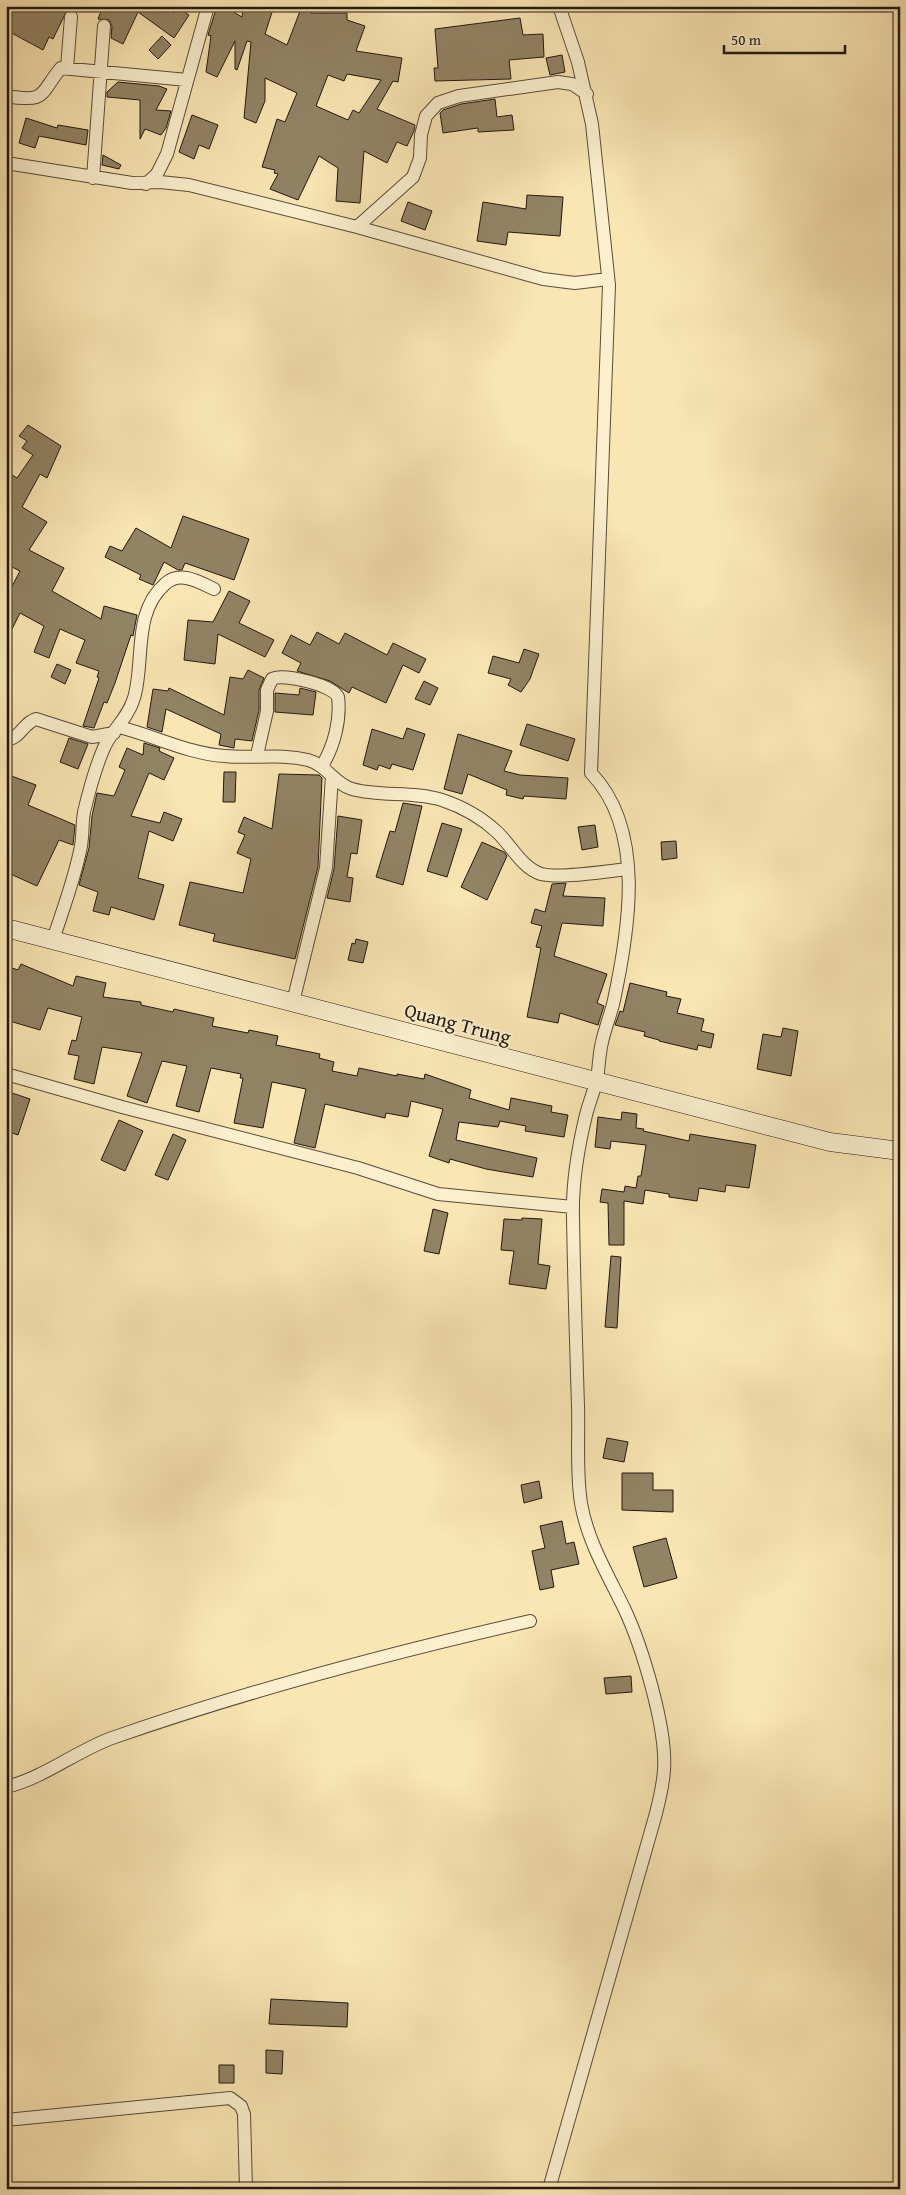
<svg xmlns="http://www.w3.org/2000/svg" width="906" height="2195" font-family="'Gentium Book Plus',serif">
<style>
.building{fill:#928365;stroke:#231711;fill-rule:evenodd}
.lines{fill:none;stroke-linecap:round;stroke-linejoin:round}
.minor-casing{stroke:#584b3a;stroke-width:14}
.secondary-casing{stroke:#231711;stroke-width:19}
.minor{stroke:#fbefce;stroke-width:12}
.secondary{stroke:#fbefce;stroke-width:18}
.labels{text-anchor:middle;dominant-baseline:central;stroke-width:4;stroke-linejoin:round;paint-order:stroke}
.street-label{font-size:20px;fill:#231711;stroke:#fbefce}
</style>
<rect width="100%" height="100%" fill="#f9e6b3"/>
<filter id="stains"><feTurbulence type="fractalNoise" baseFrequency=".004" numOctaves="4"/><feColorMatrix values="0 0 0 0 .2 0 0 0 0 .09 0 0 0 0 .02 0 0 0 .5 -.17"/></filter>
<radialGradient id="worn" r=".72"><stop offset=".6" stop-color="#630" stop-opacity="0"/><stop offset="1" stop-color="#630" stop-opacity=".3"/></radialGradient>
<path class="building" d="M15 6H69L53 39 49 37 43 50 6 30V23Z
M103 6H163L174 13 178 8 189 15 174 38 138 12 123 44 111 38 112 26 109 20 98 19Z
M217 6H223L242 17 243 6H274L265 34 287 45 302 6H313L311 13H347V20L365 26 356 51 402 58 398 82 393 81 377 109 415 125 414 131 407 146 397 142 387 163 364 151 360 203 336 201 338 168 319 156 298 200 270 189 278 174 274 173 275 170 262 167 277 119 285 122 297 93 265 78V101L256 123 244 118 251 42 247 41 237 70 235 69V41L217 77 206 72 211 36 208 35ZM347 74 381 80 359 113 353 110 348 120 316 106 328 75 344 81Z
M520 18 523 35 543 34 544 57 509 60 511 79 435 81 434 68H438L435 29Z
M162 36 171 45 158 59 149 50Z
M562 55 565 72 550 75 546 58Z
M118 82 159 86 167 89 156 110 171 111 166 128 161 135 145 129 140 139V100L107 97V92Z
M495 99 497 117 512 115 514 130 478 132V128L443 133 440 113 443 110 461 104Z
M192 115 218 125 209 149 199 145 194 159 179 152Z
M26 118 57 128 58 125 88 130 86 145 39 136 35 148 19 143Z
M103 155 121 165 119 169 102 165Z
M527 195 563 197 560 236 508 232 506 245 477 241 483 202 526 209Z
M408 202 432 211 425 230 401 221Z
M28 425 61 446 47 478 40 474 22 507 47 522 29 550 64 568 52 591 101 619 104 606 137 615 133 636 131 635 115 683 107 703 104 702 94 728 83 726 99 678 97 677 99 671 76 663 85 640 60 629 49 658 34 652 44 626 20 613 6 641V598L20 571 6 564V471L17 478 33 455 22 448 27 441 19 436Z
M183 516 249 539 234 580 185 563 182 570H178L164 562 153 585 139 579 141 575 105 557 110 546 122 551 136 528 171 548Z
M229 591 250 601 239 623 274 640 265 657 218 634 215 664 184 660 188 620 213 622Z
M317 632 339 644 345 633 387 655 393 643 426 659 419 673 403 665 386 703 352 687 349 693 330 681 297 671 301 663 282 653 291 635 310 645Z
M524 649 539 654 530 679 521 692 508 685 511 679 488 673 493 656 519 663Z
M57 664 71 670 65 684 51 677Z
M248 670 264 678 259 690V710L252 741 235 739 234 748 219 745 221 734 166 709 162 732 147 727 153 689 168 691 169 688 224 715 230 677 243 679Z
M424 681 438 688 430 705 415 699Z
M300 688 316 692 313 715 275 712V693L299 695Z
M527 724 575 739 568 761 520 745Z
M407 728 425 734 413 770 392 764 390 769 379 765 377 770 363 765 372 729 403 739Z
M458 734 512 751 504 771 520 775 568 778 566 799 524 796 523 799 506 795 507 790 468 774 462 794 444 789Z
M69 738 88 744 78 769 60 762Z
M144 743 160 748 159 751 174 758 164 780 149 773 131 816 160 823 164 812 182 819 173 841 149 831 138 878 164 885 154 920 111 907 109 915 93 911 98 892 79 885 89 848 92 816 97 793 114 796 125 770 119 767 127 748 143 755Z
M224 772H236L235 802H223Z
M6 774 36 785 28 805 75 825 73 845 59 840 37 886 6 872Z
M279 774 319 775 322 778 318 867 295 959 213 941 215 934 179 925 190 882 243 893 251 859 237 853 245 835 238 832 244 817 272 829Z
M403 803 422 806 403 885 376 877 390 831 395 832Z
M338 816 362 820 357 854 351 853 347 877 353 878 350 902 327 898 334 869Z
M442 823 462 829 447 877 427 871Z
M595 825 598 847 582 850 578 827Z
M676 841 677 858 662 860 661 842Z
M482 842 504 852 507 856 487 900 461 887Z
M566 883 563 896 605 898 603 926 562 923 554 956 607 974 597 1003 604 1006 598 1025 560 1013 558 1023 527 1017 541 948 536 947 542 926 531 923 535 909 545 912 552 884Z
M356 939 368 942 363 963 348 960 352 943 355 944Z
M21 964 73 986 76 976 106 983 103 997 141 1002V1005L173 1012 174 1009 214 1018 212 1026 248 1033 249 1030 278 1036 276 1045 320 1054 319 1058 334 1062 332 1071 357 1076 359 1068 397 1076V1074L424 1079 425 1074 471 1090 469 1098 509 1110 511 1098 552 1106 551 1112 568 1115 564 1137 525 1131 526 1126 500 1121 498 1127 459 1122 456 1140 537 1158 533 1177 486 1169 450 1159 449 1163 429 1156 443 1109 411 1101 408 1117 386 1113 385 1118 325 1104 315 1148 294 1143 306 1089 272 1082 263 1128 234 1123 243 1078H240L241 1074 211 1068 199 1112 176 1106 187 1066 162 1061 147 1103 127 1096 142 1053 102 1047 94 1084 74 1079 79 1056 68 1054 72 1040 76 1041 82 1017 48 1008 40 1030 6 1020V966L18 970Z
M630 983 667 992 666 996 681 999 677 1013 704 1019 701 1031 714 1034 711 1048 698 1045 697 1050 659 1041V1040L644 1036 645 1032 615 1025 620 1011 623 1012Z
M783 1028 798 1031 791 1076 757 1069 763 1034 781 1037Z
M6 1091 30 1099 18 1135 6 1131Z
M622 1112 637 1114 636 1128 644 1129 643 1131 689 1141 690 1134 756 1145 749 1188 726 1185 725 1192 699 1188 697 1201 669 1197V1194L645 1190 643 1204 624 1201V1245H609L608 1203 600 1202 602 1189 624 1192 625 1186 636 1188 638 1176H641L646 1145 611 1141 610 1149 595 1147 598 1117 621 1120Z
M119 1120 143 1131 125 1171 101 1160Z
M173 1134 186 1140 168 1180 155 1175Z
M433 1209 448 1213 439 1254 424 1251Z
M522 1218 542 1219 538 1264 550 1266 546 1289 509 1284 514 1251 501 1250 504 1219 522 1220Z
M611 1256 621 1257 617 1328 605 1327Z
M607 1438 628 1442 624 1462 603 1458Z
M622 1473H653V1490H673V1512L622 1510Z
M539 1481 542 1498 524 1503 521 1485Z
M562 1521 566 1544 574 1542 579 1564 551 1570 554 1587 540 1590 532 1551 545 1548 540 1526Z
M666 1538 677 1578 644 1587 633 1547Z
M631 1676 632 1692 606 1694 604 1678Z
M271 1999 348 2003 347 2027 269 2024Z
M266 2050 283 2051 282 2074 266 2073Z
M219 2065H234V2083H219Z"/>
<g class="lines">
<g class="minor-casing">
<path id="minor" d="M67 68 71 17
M6 96C48 103 39 94 61 68L187 80
M6 163 132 183 160 182 189 185 357 227 543 279 575 283 608 279
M93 178 104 26
M146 184 157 174 167 154 208 6
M357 227 413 177 420 158 421 135 426 116 438 103 459 96 558 82 572 84 587 94
M119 727C155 736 189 754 225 756 254 759 280 753 308 760 327 765 334 784 352 789 381 797 413 791 442 800 463 807 481 817 497 832 511 845 522 868 541 874 560 879 606 871 628 869
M6 740C21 738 23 723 36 719L92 737 114 733
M257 755 267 711V690L272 679C283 673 333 685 338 697 341 720 334 746 322 766
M53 940C63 909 75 878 81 846 83 834 82 823 84 812 89 791 95 769 103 750 110 731 127 721 134 698 145 661 132 613 165 584 180 570 199 582 214 589
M293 1002 326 868 332 776
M6 1074 122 1107 358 1168 438 1194 573 1207
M6 1787C44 1778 76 1751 112 1738 249 1690 390 1653 530 1621
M6 2120 230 2098 241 2106 244 2114 246 2189
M549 2189 655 1817C659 1802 663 1786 664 1770 667 1728 642 1646 624 1608 608 1575 587 1540 581 1503 576 1471 579 1439 578 1406 576 1343 574 1280 573 1217 572 1183 578 1148 586 1115 589 1103 594 1091 597 1079 599 1067 599 1054 602 1042 605 1028 611 1014 614 1000 629 930 646 830 591 773L609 285 592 124 578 62 559 6"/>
</g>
<g class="secondary-casing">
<path id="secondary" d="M6 928 830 1142 900 1151"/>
</g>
<use href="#minor" class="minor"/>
<use href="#secondary" class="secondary"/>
</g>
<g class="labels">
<g class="street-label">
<text transform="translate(458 1023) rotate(15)">Quang Trung</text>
</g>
</g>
<rect width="906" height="2195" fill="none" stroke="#f9e6b3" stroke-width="25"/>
<rect x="8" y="8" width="891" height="2180" fill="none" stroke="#231711" stroke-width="2.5"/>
<rect x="12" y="12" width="881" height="2170" fill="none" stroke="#231711"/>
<path d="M724 45v8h121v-8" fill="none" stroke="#231711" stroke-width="2.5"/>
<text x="731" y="45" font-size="15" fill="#231711" stroke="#fbefce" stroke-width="4" paint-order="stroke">50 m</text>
<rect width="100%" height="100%" filter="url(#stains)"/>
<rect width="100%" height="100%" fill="url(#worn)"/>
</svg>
